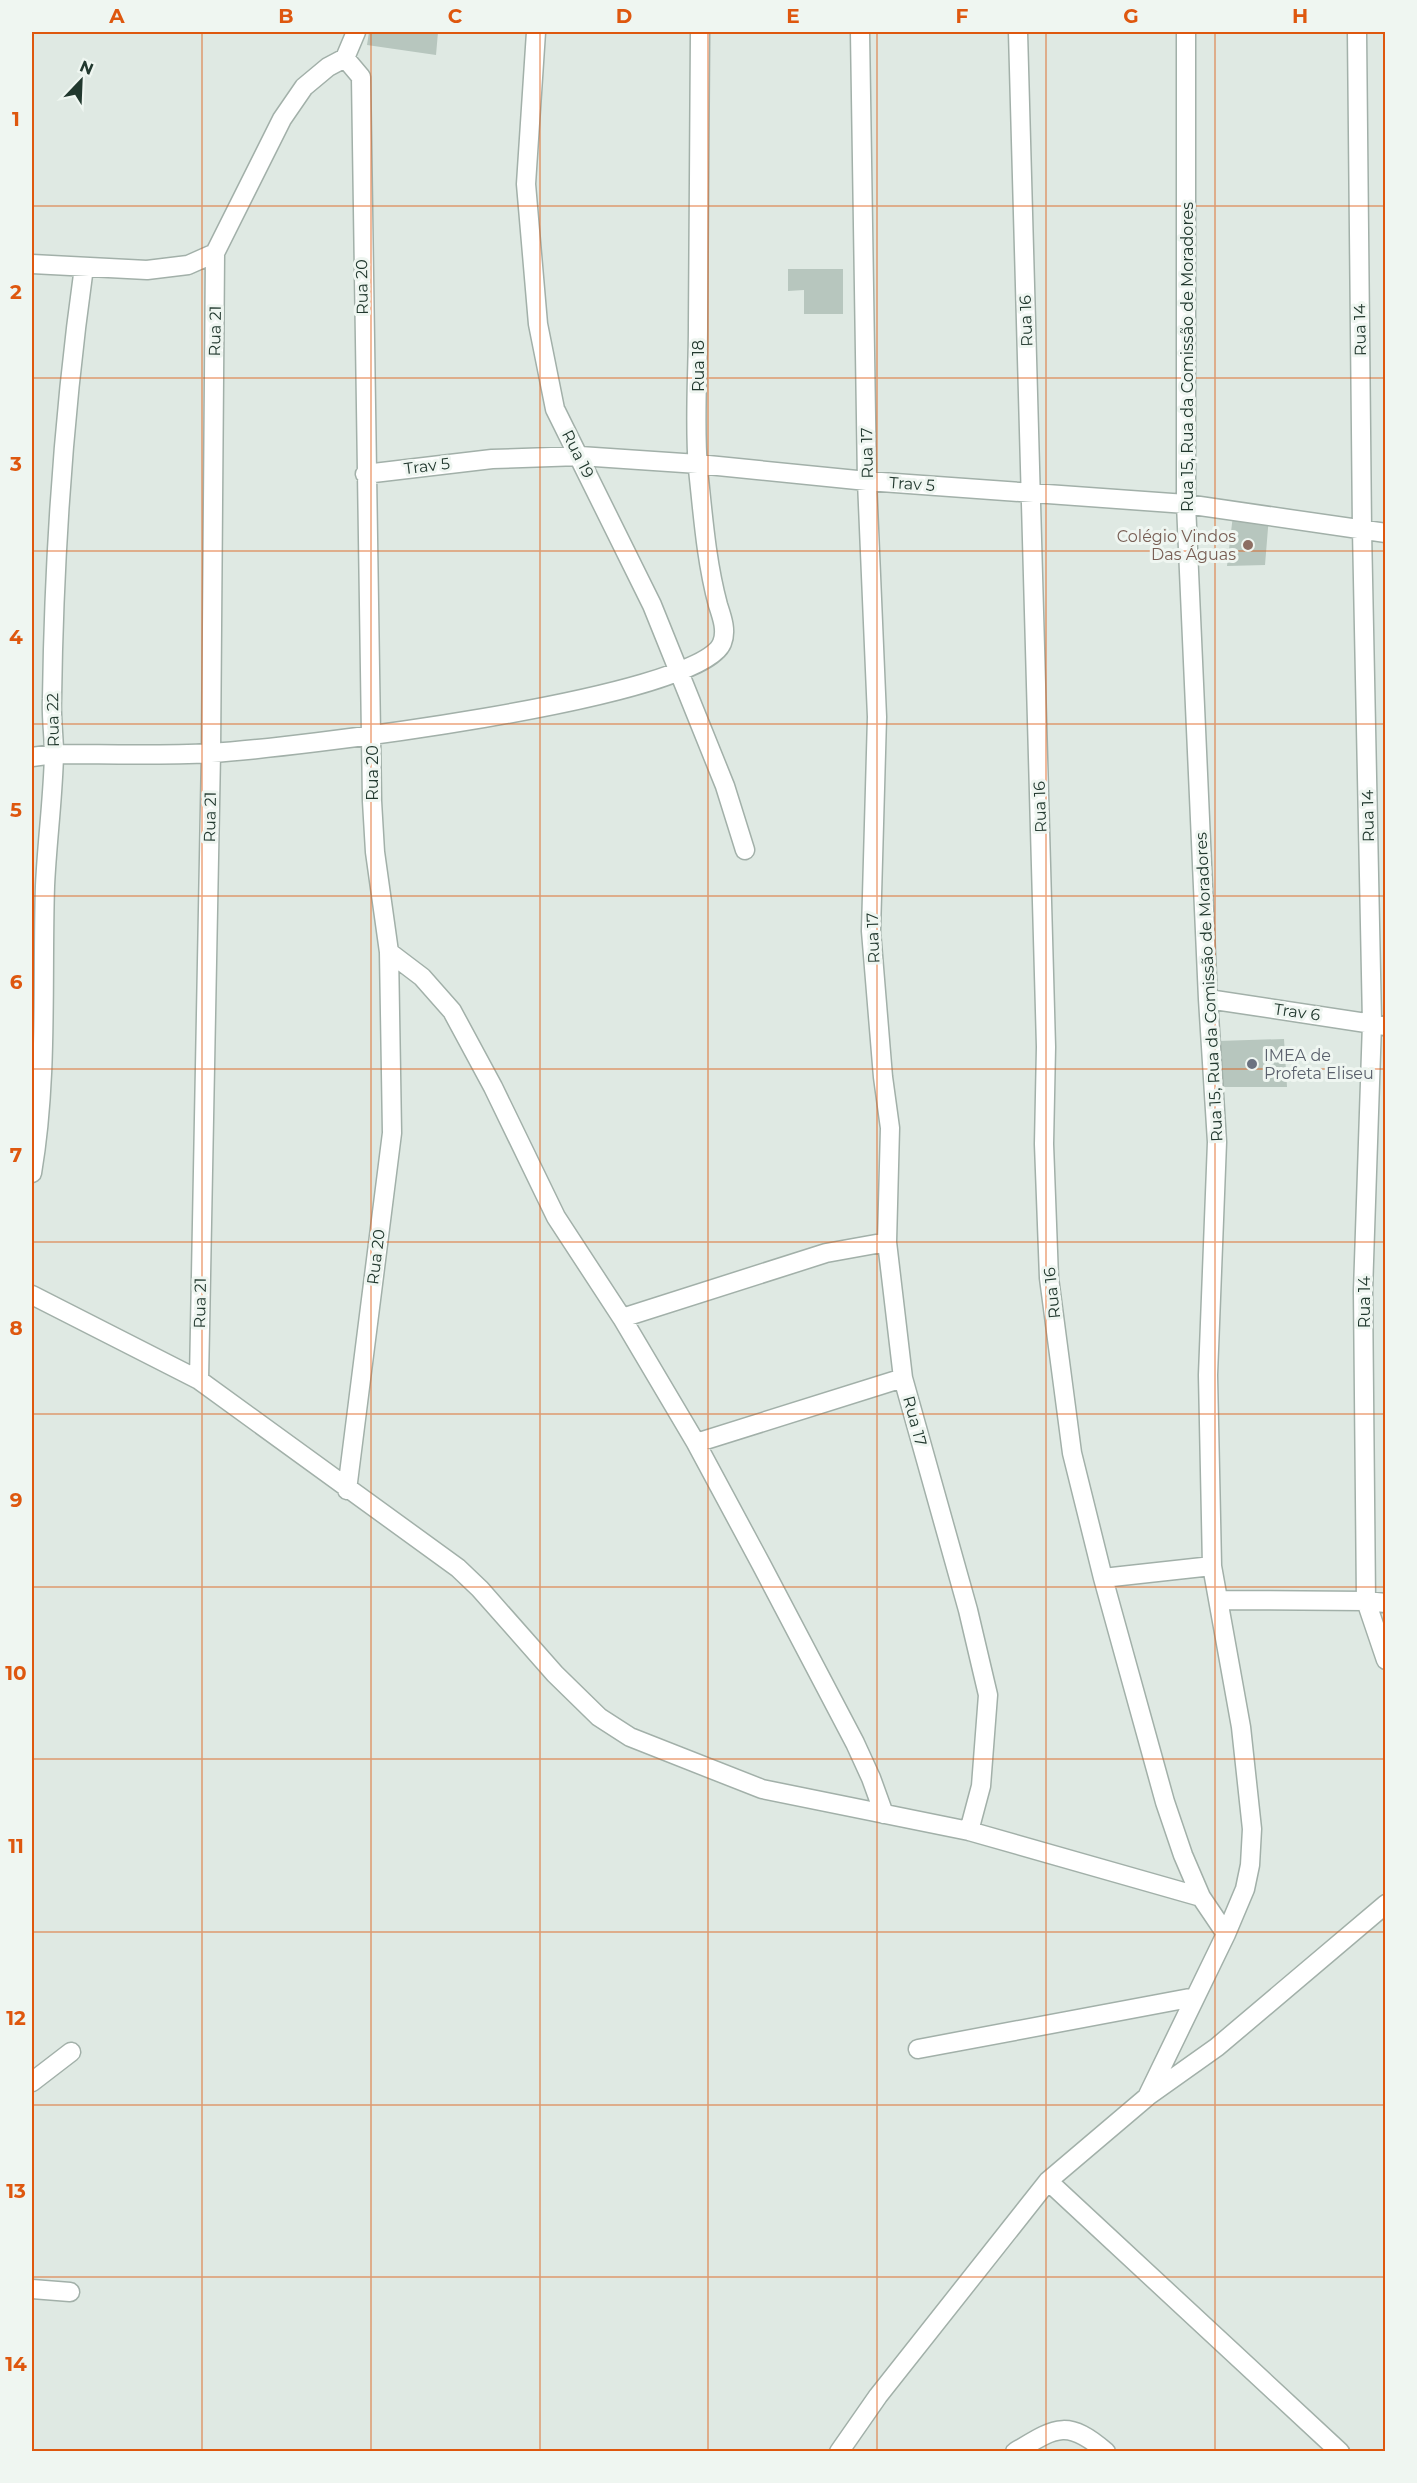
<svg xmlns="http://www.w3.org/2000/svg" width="1417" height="2483" font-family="Montserrat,sans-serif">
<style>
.building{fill:#b7c6be}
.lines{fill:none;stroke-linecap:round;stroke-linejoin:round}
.street-casing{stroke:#a2b0a9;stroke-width:21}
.street{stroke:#fff;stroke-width:18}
.grid{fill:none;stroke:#de570e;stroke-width:1.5;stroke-opacity:0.55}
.education-dot{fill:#8d6e63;stroke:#eff6f1;stroke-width:2}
.worship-dot{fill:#6b7280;stroke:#eff6f1;stroke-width:2}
.labels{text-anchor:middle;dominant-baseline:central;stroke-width:6;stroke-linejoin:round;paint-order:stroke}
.street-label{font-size:16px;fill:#21382e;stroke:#eff6f1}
.education-label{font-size:16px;fill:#785e54;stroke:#eff6f1;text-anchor:end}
.worship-label{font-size:16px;fill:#5b616d;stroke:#eff6f1;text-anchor:start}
.neatline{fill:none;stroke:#de570e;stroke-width:2}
.grid-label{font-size:20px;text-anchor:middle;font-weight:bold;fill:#de570e}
</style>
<rect width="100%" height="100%" fill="#dfe9e3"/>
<path class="building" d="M369 32H438L436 55 367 45Z
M788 269H843V314H804V290L788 291Z
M1233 515 1269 516 1265 565 1227 566Z
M1284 1039 1287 1087H1221L1218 1041Z"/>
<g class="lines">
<g class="street-casing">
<path id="street" d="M536 32 526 184 538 324 555 409 652 605 725 786 745 850
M860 32 867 481 877 717 871 931 883 1077 890 1128 887 1242 903 1378 968 1610 988 1695 981 1786 969 1831
M1018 32 1046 1047 1044 1144 1049 1278 1072 1453 1103 1578 1165 1802 1183 1855 1201 1897 1226 1934
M1357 32 1362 530 1372 1023 1363 1291 1366 1601 1386 1660
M345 58 361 77 372 801 375 852 389 952 392 1133 347 1490
M32 264 147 270 188 265 215 253 282 119 304 87 328 67 345 58 356 32
M365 474 492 459 580 456 698 464 867 481 1186 504 1386 533
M32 757 54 754C106 754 159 756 211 753 281 749 700 700 722 643 727 631 722 617 718 605 706 560 703 515 698 469 694 422 698 373 698 326 699 228 699 130 700 32
M389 952 422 977 452 1011 493 1087 556 1217 622 1318 696 1443 761 1564 855 1743 871 1778 884 1814
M1208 999 1386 1026
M32 1173C48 1079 42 981 45 886 47 842 53 798 54 754 54 736 51 717 52 699 54 555 64 409 84 267
M32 1295 199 1380 458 1568 480 1589 555 1674 599 1717 630 1737 762 1789 969 1831 1201 1897
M622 1318 826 1253 887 1242
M199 1380 211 753 215 253
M696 1443 903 1378
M1103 1578 1212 1566
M1218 1600 1366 1601 1386 1603
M918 2049 1195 1997
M32 2082 71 2052
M1148 2096 1217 2047 1386 1904
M1048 2181 1340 2452
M32 2289 70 2292
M839 2452 878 2396 1048 2181 1147 2097 1226 1934 1245 1889 1250 1865 1252 1829 1241 1727 1212 1566 1208 1375 1217 1142 1208 999 1186 504V32
M1015 2452C1055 2428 1067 2418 1106 2452"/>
</g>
<use href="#street" class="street"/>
</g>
<path class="grid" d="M202 32V2452M371 32V2452M540 32V2452M708 32V2452M877 32V2452M1046 32V2452M1215 32V2452M32 206H1386M32 378H1386M32 551H1386M32 724H1386M32 896H1386M32 1069H1386M32 1242H1386M32 1414H1386M32 1587H1386M32 1759H1386M32 1932H1386M32 2105H1386M32 2277H1386"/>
<circle class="education-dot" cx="1248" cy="545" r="6"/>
<circle class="worship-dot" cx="1252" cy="1064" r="6"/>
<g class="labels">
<g class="street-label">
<text transform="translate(362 287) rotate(-91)">Rua 20</text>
<text transform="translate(1026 321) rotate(-92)">Rua 16</text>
<text transform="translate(1360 330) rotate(-91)">Rua 14</text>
<text transform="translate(215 331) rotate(-89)">Rua 21</text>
<text transform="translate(1187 357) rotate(-90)">Rua 15, Rua da Comissão de Moradores</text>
<text transform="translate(698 366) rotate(-90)">Rua 18</text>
<text transform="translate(867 453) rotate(-91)">Rua 17</text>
<text transform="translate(578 454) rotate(63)">Rua 19</text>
<text transform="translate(427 466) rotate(-7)">Trav 5</text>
<text transform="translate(912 484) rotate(4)">Trav 5</text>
<text transform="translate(53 720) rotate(-91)">Rua 22</text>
<text transform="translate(372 773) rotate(-90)">Rua 20</text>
<text transform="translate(1040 807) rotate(-92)">Rua 16</text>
<text transform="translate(1368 816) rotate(-91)">Rua 14</text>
<text transform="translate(210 817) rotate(-89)">Rua 21</text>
<text transform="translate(873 938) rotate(-92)">Rua 17</text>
<text transform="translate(1209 987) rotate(-93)">Rua 15, Rua da Comissão de Moradores</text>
<text transform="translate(1297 1012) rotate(8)">Trav 6</text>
<text transform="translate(376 1257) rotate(-83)">Rua 20</text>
<text transform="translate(1052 1293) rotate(-96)">Rua 16</text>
<text transform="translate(1364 1302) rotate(-90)">Rua 14</text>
<text transform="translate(200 1303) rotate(-89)">Rua 21</text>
<text transform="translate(915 1421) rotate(75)">Rua 17</text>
</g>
<g class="education-label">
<text x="1236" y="536">Colégio Vindos<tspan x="1236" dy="18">Das Águas</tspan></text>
</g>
<g class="worship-label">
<text x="1264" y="1055">IMEA de<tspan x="1264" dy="18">Profeta Eliseu</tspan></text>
</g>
</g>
<rect width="1417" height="2483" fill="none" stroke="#eff6f1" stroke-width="66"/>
<g transform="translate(81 81) rotate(23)" stroke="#eff6f1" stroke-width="4.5" paint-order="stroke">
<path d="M0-4.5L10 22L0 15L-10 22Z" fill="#21382e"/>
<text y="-9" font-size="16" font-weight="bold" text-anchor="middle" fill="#21382e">N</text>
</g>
<rect x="33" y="33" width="1351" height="2417" class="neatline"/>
<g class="grid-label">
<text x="117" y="23">A</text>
<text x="286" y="23">B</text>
<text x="455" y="23">C</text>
<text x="624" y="23">D</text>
<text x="793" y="23">E</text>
<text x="962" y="23">F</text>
<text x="1131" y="23">G</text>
<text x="1300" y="23">H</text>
<text x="16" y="126">1</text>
<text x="16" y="299">2</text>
<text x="16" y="471">3</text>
<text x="16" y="644">4</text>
<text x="16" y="817">5</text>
<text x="16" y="989">6</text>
<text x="16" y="1162">7</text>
<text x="16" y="1335">8</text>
<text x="16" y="1507">9</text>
<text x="16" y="1680">10</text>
<text x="16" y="1853">11</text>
<text x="16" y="2025">12</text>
<text x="16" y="2198">13</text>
<text x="16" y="2371">14</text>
</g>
</svg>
